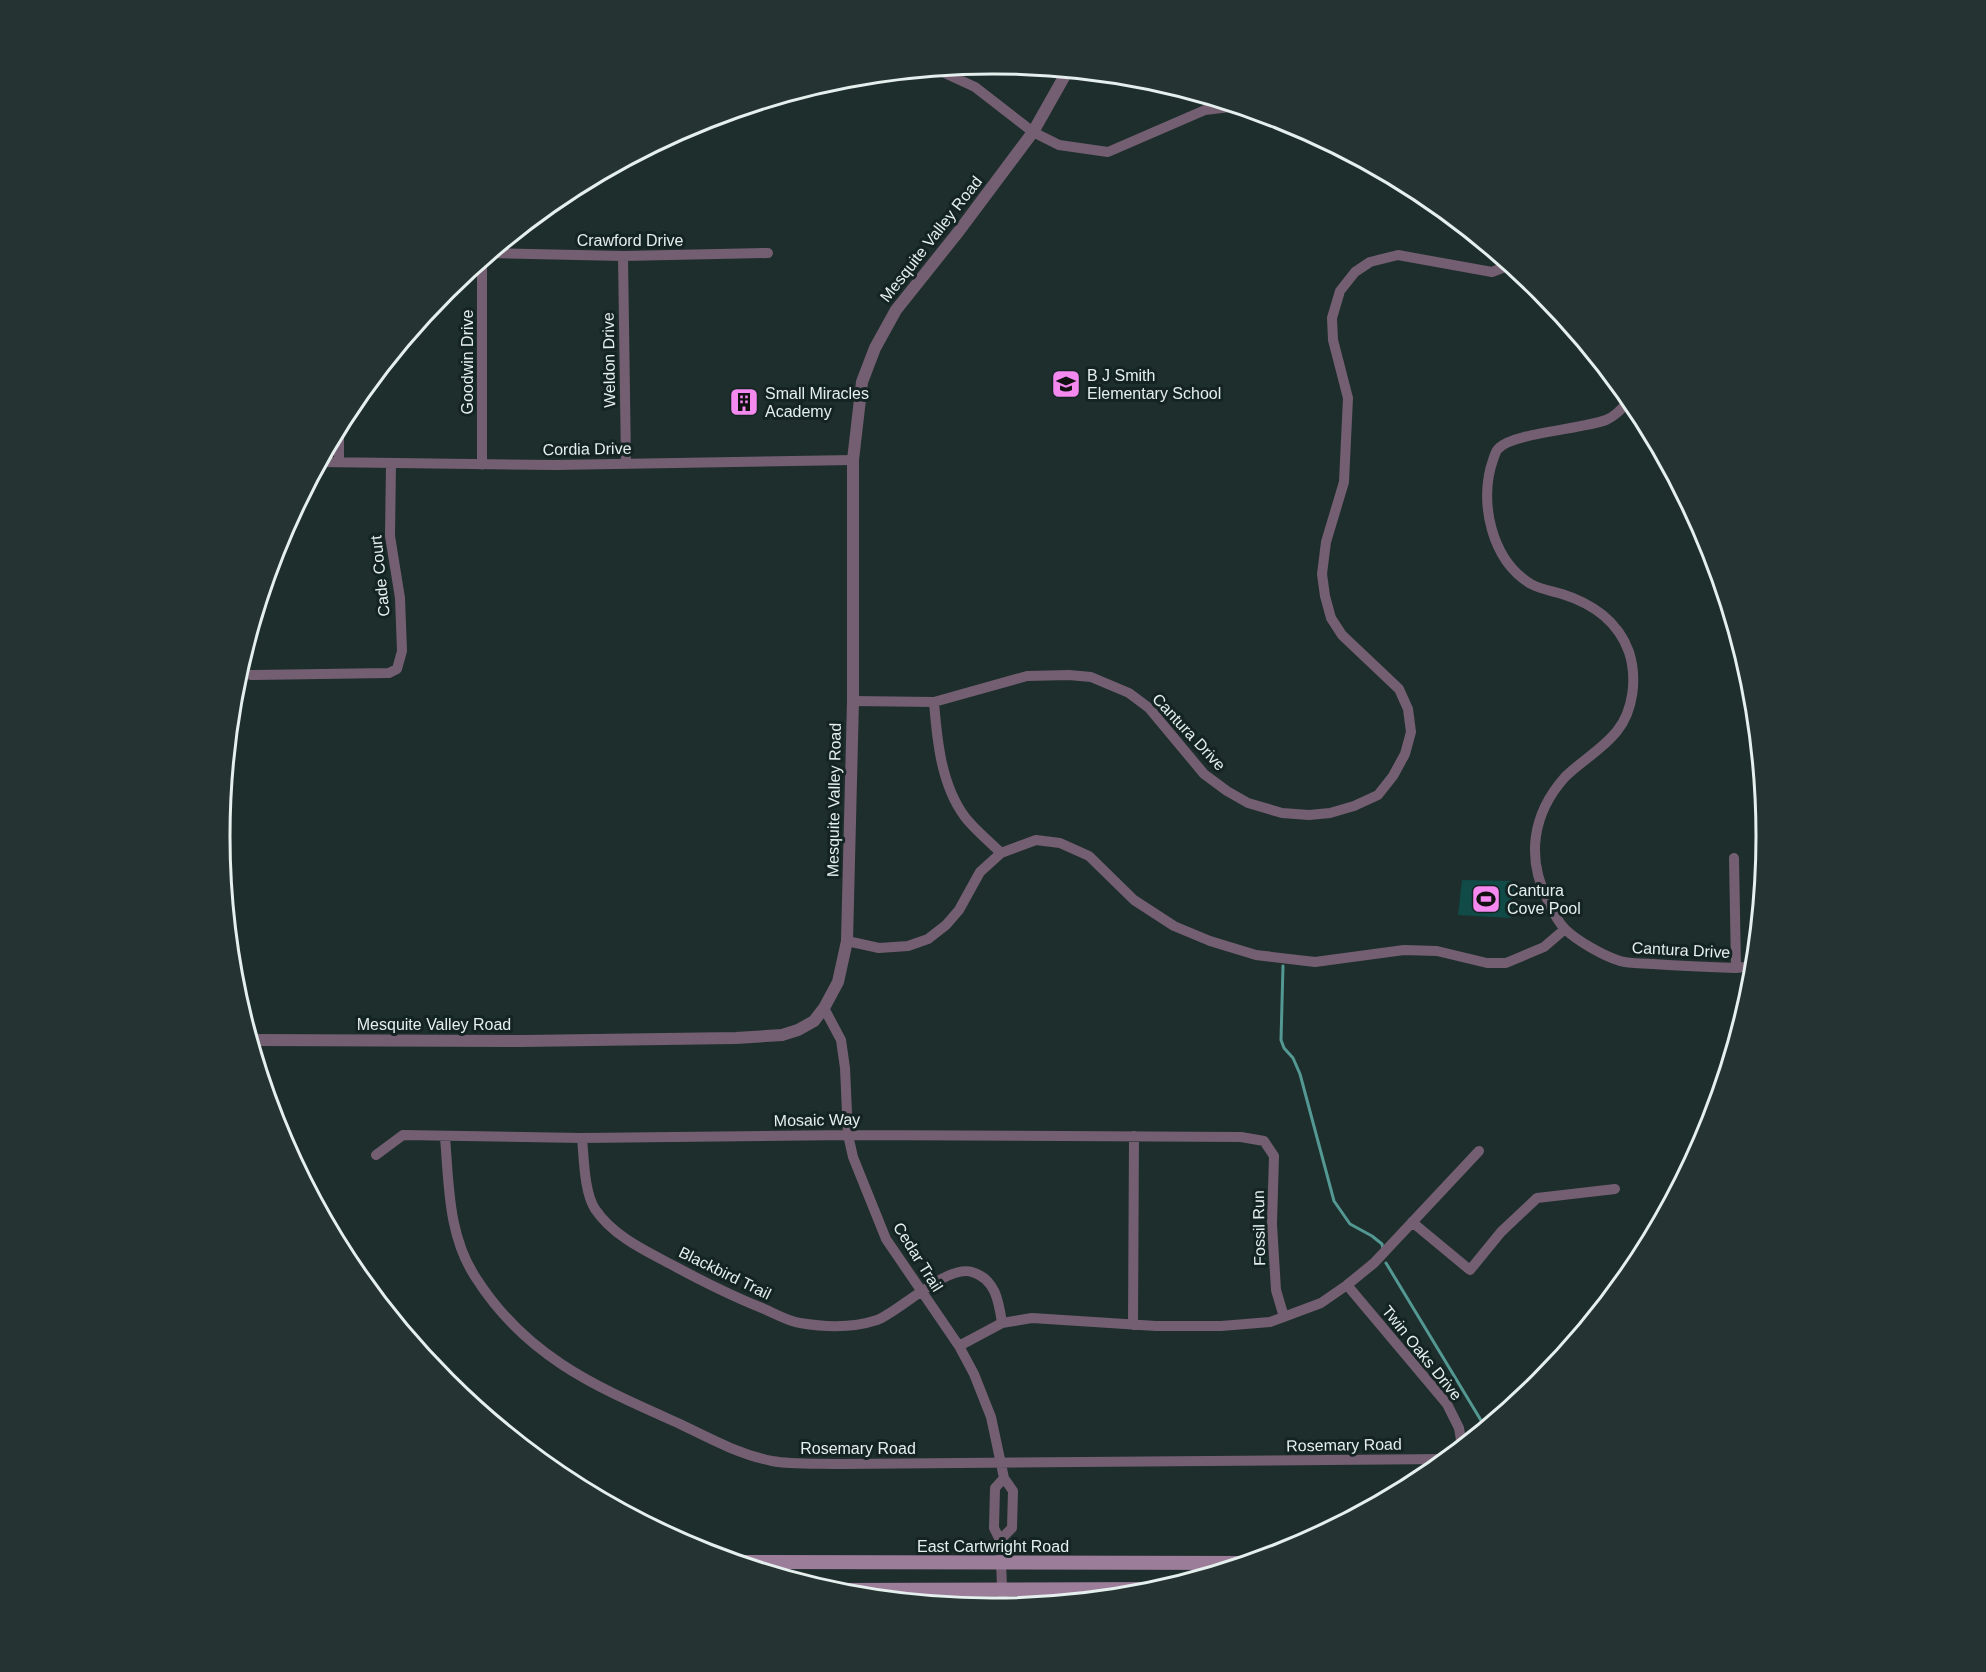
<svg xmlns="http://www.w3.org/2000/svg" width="1986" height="1672" font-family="Helvetica,sans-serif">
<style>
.green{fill:#104b47}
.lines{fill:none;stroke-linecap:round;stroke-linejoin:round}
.stream{stroke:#549893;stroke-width:3}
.minor{stroke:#735f71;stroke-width:10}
.tertiary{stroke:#735f71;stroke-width:12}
.secondary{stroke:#9b7d99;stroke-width:14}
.labels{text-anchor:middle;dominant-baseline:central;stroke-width:6;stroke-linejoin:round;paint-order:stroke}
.street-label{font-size:16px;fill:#e5efed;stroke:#142422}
.poi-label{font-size:16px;fill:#e5efed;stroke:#142422;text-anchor:start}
.rim{fill:none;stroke:#e5efed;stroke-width:3}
</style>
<rect width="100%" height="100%" fill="#1e2e2c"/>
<path class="green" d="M1462 880 1512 881 1515 895 1513 901 1516 903 1511 911V918L1458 915Z"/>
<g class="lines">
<path class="stream" d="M1283 966 1281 1040 1284 1048 1293 1058 1300 1074 1334 1201 1350 1224 1372 1236 1382 1244 1383 1249
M1386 1263 1485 1427"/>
<path class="minor" d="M936 69 975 87 1033 132 1059 145 1108 152 1205 110 1238 106
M491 253 623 256 768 253
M623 256 626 464
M1630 399C1623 408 1616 416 1606 420 1582 429 1513 433 1499 448 1496 450 1494 457 1493 460 1478 502 1492 561 1531 584 1540 589 1552 591 1562 594 1591 603 1618 621 1629 652 1637 677 1634 710 1617 731 1603 749 1581 761 1565 777 1532 814 1526 858 1548 901 1552 910 1558 922 1565 929 1577 941 1604 956 1620 961 1630 964 1642 963 1653 964 1680 966 1708 967 1736 968L1753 966
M339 427V462
M320 462 555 465 853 460
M482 465V260
M239 672 251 675 389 673 397 669 402 651 400 598 390 536 391 463
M853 701 934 702 1027 676 1069 675 1091 677 1129 693 1149 708 1204 774 1227 791 1248 803 1282 813 1309 815 1330 813 1354 806 1378 795 1393 776 1405 754 1411 732 1408 709 1399 689 1342 635 1331 618 1325 596 1322 574 1326 542 1344 482 1348 398 1333 340 1332 318 1340 291 1355 272 1370 262 1398 255 1492 272 1510 265
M934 702C937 740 941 785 965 817 975 830 989 841 1001 853
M1734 858 1736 968
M847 941 879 948 908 946 928 939 946 925 959 910 980 872 1001 853 1036 840 1060 843 1089 856 1134 900 1174 926 1210 941 1256 955 1315 962 1404 950 1437 951 1487 963H1506L1544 947 1565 929
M824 1008 841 1040 845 1068 848 1135 853 1157 886 1239 959 1346 974 1374 991 1417 1004 1478 1013 1491 1012 1528 1000 1540
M445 1137C449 1185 448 1236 476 1278 527 1358 597 1387 680 1424 711 1439 738 1454 772 1461 794 1465 819 1463 841 1464L1446 1459
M582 1138C584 1158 584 1192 595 1209 614 1237 646 1251 676 1267 704 1282 732 1296 762 1308 774 1313 787 1321 800 1323 824 1327 853 1328 877 1320 899 1312 947 1264 972 1272 996 1279 999 1303 1002 1323
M376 1155 403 1135 582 1138 848 1135 1241 1137 1264 1141 1274 1156 1272 1224 1276 1290 1284 1317
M1412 1222 1470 1270 1501 1232 1537 1198 1615 1189
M1347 1285 1447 1404 1459 1428 1462 1446
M1133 1325 1134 1136
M959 1346 1002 1323 1032 1318 1156 1326H1221L1270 1322 1321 1303 1347 1285 1374 1263 1479 1151
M1003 1608 1000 1540 994 1528 995 1488 1004 1478"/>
<path class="tertiary" d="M251 1040 521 1041 736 1038 782 1035 798 1030 814 1021 824 1008 838 982 847 941 853 701V460L862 382 875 348 896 310 959 231 1033 132 1068 70"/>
<path class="secondary" d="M737 1562 1248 1563
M828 1590 1159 1589"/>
</g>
<defs>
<g id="school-square" transform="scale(1.5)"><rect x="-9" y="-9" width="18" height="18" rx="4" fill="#f489f0" stroke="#142422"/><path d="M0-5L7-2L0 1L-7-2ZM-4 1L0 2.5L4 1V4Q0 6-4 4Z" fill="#111"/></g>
<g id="building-square" transform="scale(1.5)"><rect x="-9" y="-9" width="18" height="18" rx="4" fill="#f489f0" stroke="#142422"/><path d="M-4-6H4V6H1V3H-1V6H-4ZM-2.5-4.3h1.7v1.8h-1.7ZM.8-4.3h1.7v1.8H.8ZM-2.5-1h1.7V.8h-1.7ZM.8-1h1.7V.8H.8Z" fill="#111"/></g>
<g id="stadium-square" transform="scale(1.5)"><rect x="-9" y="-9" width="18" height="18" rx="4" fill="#f489f0" stroke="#142422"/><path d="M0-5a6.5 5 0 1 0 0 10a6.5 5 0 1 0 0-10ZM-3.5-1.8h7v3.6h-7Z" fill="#111"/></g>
</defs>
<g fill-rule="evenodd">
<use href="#school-square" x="1066" y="384"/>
<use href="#building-square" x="744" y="402"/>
<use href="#stadium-square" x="1486" y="899"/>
</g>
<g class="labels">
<g class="street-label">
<text transform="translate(931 239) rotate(-52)">Mesquite Valley Road</text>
<text x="630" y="240">Crawford Drive</text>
<text transform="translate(609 360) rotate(-91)">Weldon Drive</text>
<text transform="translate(467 362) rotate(-90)">Goodwin Drive</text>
<text transform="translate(587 449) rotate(-1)">Cordia Drive</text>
<text transform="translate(380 576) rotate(-96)">Cade Court</text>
<text transform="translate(1189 732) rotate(47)">Cantura Drive</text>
<text transform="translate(834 800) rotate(-89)">Mesquite Valley Road</text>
<text transform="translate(1681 950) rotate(3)">Cantura Drive</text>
<text x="434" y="1024">Mesquite Valley Road</text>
<text transform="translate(817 1120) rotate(-1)">Mosaic Way</text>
<text transform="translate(1259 1228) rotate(-91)">Fossil Run</text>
<text transform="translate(918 1257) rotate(58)">Cedar Trail</text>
<text transform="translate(725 1273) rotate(26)">Blackbird Trail</text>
<text transform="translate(1422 1353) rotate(51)">Twin Oaks Drive</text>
<text transform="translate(1344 1445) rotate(-1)">Rosemary Road</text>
<text x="858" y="1448">Rosemary Road</text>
<text x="993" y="1546">East Cartwright Road</text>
</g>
<g class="poi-label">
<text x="1087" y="375">B J Smith<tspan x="1087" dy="18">Elementary School</tspan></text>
<text x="765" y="393">Small Miracles<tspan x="765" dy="18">Academy</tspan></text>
<text x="1507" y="890">Cantura<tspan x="1507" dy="18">Cove Pool</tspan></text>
</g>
</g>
<path d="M0 0H1986V1672H0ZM992 74H994A762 762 0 0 1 1756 836V836A762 762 0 0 1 994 1598H992A762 762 0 0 1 230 836V836A762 762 0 0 1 992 74Z" fill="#253432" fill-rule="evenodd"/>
<path class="rim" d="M992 74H994A762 762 0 0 1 1756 836V836A762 762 0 0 1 994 1598H992A762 762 0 0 1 230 836V836A762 762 0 0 1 992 74Z"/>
</svg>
